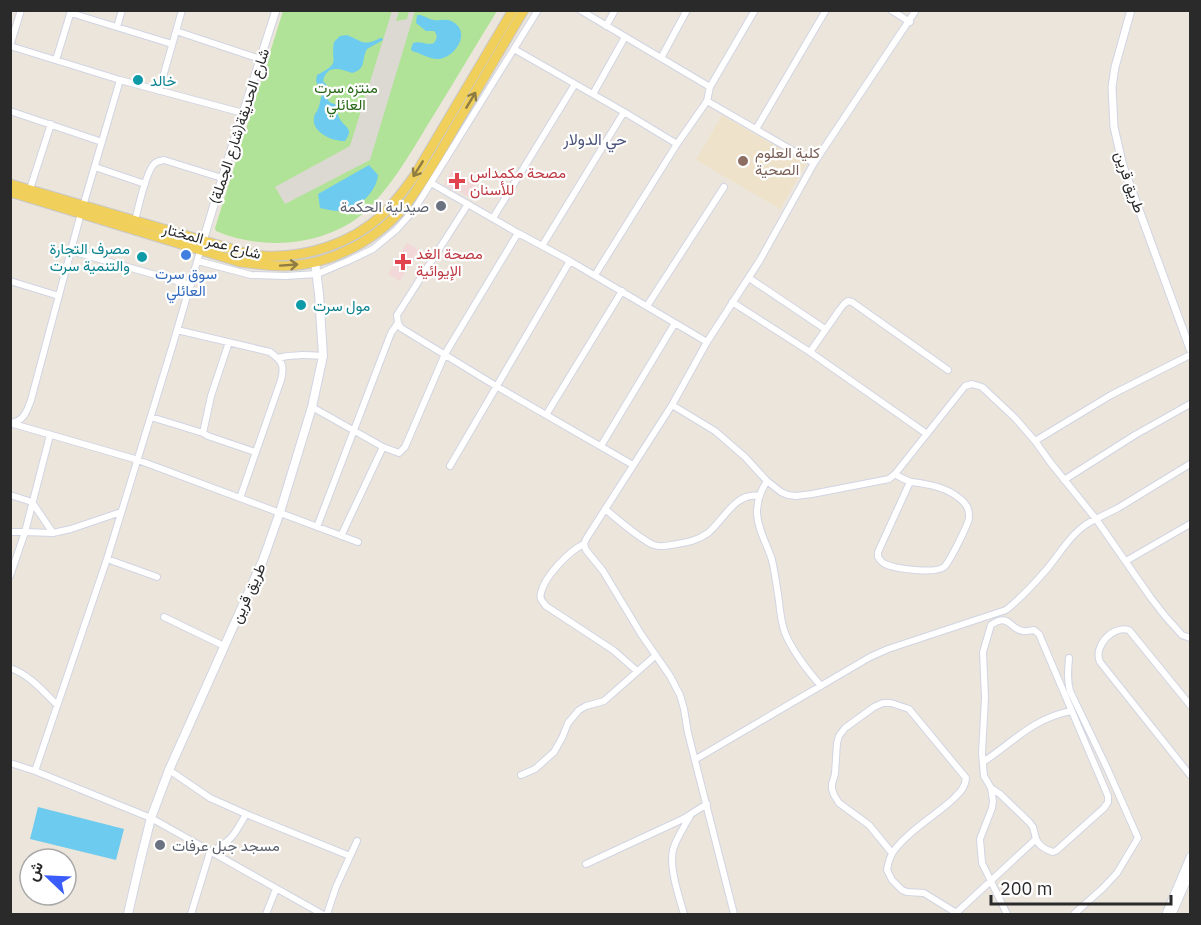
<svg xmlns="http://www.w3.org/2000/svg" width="1201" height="925" font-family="'IBM Plex Sans',Vazirmatn,sans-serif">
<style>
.education{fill:#eee3ca}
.medical{fill:#f3d8d9}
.green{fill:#b0e397}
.plaza{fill:#dcd8d2}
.water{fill:#6dcbef}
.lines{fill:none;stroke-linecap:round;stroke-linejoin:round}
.minor-casing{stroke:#d1d4e3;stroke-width:8}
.tertiary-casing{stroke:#d1d4e3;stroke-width:9}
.secondary-casing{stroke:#d1d4e3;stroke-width:10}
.primary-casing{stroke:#c8c8c8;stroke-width:11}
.minor{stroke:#fff;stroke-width:6}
.tertiary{stroke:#fff;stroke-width:7}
.secondary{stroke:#fff;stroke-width:8}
.primary{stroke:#f1cf5b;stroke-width:9}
.oneway{stroke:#8e7c42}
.culture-dot{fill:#0f9aa8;stroke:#fff;stroke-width:2}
.education-dot{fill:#8d6e63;stroke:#fff;stroke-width:2}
.health-dot{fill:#e0444e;stroke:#fff;stroke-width:2}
.worship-dot{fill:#6b7280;stroke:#fff;stroke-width:2}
.shop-dot{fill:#3f7fe0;stroke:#fff;stroke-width:2}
.labels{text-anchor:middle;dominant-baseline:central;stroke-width:4.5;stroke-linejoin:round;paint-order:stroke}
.culture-label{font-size:15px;fill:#0d838f;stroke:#fff;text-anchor:start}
.park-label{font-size:15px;fill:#296719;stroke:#fff}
.street-label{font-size:15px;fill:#2a2a2a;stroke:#fff}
.education-label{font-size:15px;fill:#785e54;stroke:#fff;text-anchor:start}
.health-label{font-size:15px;fill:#be3a42;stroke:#fff;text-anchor:start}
.worship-label{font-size:15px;fill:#5b616d;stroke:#fff;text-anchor:end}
.shop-label{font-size:15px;fill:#366cbe;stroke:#fff}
.neighbourhood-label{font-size:16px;fill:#4a527a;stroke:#fff}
</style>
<rect width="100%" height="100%" fill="#ece5db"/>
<path class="education" d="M722 115 806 164 780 209 696 160Z"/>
<path class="medical" d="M452 170 476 186 471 196H467L459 191 462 185H460L456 192 444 184Z
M407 243 419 250 400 281 388 274Z"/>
<path class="green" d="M283 11H497C476 45 456 79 435 113 415 145 397 179 370 207 332 246 264 252 216 231L215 228Z"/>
<path class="plaza" d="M392 11H399L396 21 407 19 409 11H415L370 160 285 204 275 187 350 146Z"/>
<path class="water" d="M417 15C423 15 425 17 430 19 440 23 447 15 457 25 469 37 453 58 439 59 430 60 421 53 412 51L411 49 413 43C421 40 427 46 434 43 437 39 438 35 434 31H426L416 23Z
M347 35C362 41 364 47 380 38H382L383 40 367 49C361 60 367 69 352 73 340 69 327 64 323 81L330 89 328 100 331 103 338 105C338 109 337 112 338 115 341 127 356 126 345 141 333 142 311 132 314 118 315 112 316 114 318 109 320 104 320 100 322 95L316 81 317 75C342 62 330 63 334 42L340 36Z
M369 165 378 175C376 194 357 209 339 211 333 211 326 209 320 208L318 194Z
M38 807 124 829 116 860 30 839Z"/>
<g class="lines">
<g class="minor-casing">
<path id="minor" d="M580 10 710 87
M891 10 910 22
M71 13 172 44
M606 26 615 10
M117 27 122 10
M176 31 260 59
M10 46 120 80 243 113
M10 46 21 10
M514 49 624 112 677 144
M661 58 687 10
M56 60 71 11
M159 91 182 10
M593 94 625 37
M707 101 814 163
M10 111 102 142
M756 129 826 10
M95 167 145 184
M431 183 518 233 570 261 707 342
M30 189 51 124
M468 204 397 315 398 323 401 328 496 386 633 465
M493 218 575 84
M135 221C138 208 146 172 154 164 157 161 160 161 164 160L222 178
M542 246 624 112
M71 251 191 285
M198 261 251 275 286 276 317 274 348 261 373 249 396 230 414 210 538 10
M595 275 677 144 707 101 710 87 755 10
M749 278 825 329
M10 281 59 296
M732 302 810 352 927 434
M647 306 724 187
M177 330 270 352C282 361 285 365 281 380L240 498
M229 342 211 396 203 433 208 436 255 452
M810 352 840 309 844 304 848 301 852 302 948 370
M277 358C293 354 307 355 323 356
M672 405 715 431 745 457 767 481 781 492 788 495 796 496 812 494 889 479 895 474 965 386 972 384 982 387 1015 418 1035 441 1050 462 1096 519 1118 508 1190 464
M312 407 383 447 399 453 405 447 445 354 518 233
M546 415 622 291
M151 417 203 433
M10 423 138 460 358 542
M11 423C24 421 27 411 31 400L81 213 120 80
M50 435 25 532 53 533 71 529 121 512
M1035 441 1111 395 1190 355
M601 446 675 323
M450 466 570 261
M895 474C900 477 906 481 912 482 927 484 946 487 959 498 962 500 967 505 968 509 969 511 969 515 969 518 968 525 949 563 944 567 935 574 895 569 885 564 881 562 881 561 878 557V552L910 482
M1064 480 1135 435 1190 404
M767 481C761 490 757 500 757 512 757 528 767 544 772 560 775 573 777 588 779 601 780 612 781 622 785 633 793 652 807 670 821 686
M10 495 32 502 53 533
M605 509C616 518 642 541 654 545 662 548 669 545 677 544 689 542 698 540 708 533 724 520 735 492 759 496
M317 527 391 333 398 323
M10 532H25L10 576
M341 536 383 447
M584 544C569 551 544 577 541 593 539 599 543 602 546 606L613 650 637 671
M107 559 157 577
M1126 561 1190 524
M164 617 224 646
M1069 658C1068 670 1067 680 1070 691L1107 768 1138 838 1117 873 1103 888 1074 914
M10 668C30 675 43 691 57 705
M1190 705 1129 630C1113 625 1093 646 1100 662L1190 775
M696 759 870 657 888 649 1006 610C1021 598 1034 584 1047 569 1062 551 1073 529 1096 519L1151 598 1165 616 1182 635 1190 638
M983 762C1013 742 1034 718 1071 711
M10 763 35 771 151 818 322 914
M169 770 210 798 246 814 350 856
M35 771 107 559 173 344 203 241
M521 775 535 769 554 752 562 738 568 723 579 710 586 706 604 701 655 656
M991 788 993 801 992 808 980 839 982 863 1007 914
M892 853 869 825 839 803 834 795 832 789V784L835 774 837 743 839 736 845 728 874 707 883 703H891L909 709 966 778C965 789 958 794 951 801 933 817 906 833 893 852 890 857 888 864 887 870L892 880 902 890 907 892 924 893 958 914
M586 864 683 819 707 804
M191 914 210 852C232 841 235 834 246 814
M266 914 276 889
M327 914 336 887 357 841
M684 914C679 897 669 868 673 850 676 838 685 826 690 816
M734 914 688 733 684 709 680 695 670 676 641 634 603 571 586 550 584 544 586 539 672 405 707 342 760 260 814 163 916 10
M955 914 1036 839C1039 846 1046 850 1053 852L1056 851 1104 808 1108 802V796L1039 634 1034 630C1030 630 1027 632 1023 631 1010 630 1010 612 991 625L983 652 985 698 982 753 984 776 991 788 1000 794 1029 822 1033 827 1036 839"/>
</g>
<g class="tertiary-casing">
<path id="tertiary" d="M1131 10 1115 67 1112 87 1114 127 1123 166 1190 349
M203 241 222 178 276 10
M1166 914 1190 857
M1172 914 1190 873"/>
</g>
<g class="secondary-casing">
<path id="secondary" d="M128 914 140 862 151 818 169 770 263 560 280 512 312 407 323 356 319 294 315 262"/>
</g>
<g class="primary-casing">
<path id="primary" d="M10 184 242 252C250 254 258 256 265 256 307 258 352 243 382 215 395 203 405 189 415 175L513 10
M10 192 240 262C255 264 270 266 285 266 332 265 379 239 408 202 426 178 441 151 456 125 479 87 501 48 524 10"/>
</g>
<use href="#minor" class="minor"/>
<use href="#tertiary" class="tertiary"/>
<use href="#secondary" class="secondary"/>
<use href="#primary" class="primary"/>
</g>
<defs><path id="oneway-shaft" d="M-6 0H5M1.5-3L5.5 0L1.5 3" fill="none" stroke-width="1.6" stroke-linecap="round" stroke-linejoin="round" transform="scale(1.5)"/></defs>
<g class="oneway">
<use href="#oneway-shaft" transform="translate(471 100) rotate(-59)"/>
<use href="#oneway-shaft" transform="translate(418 169) rotate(122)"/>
<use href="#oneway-shaft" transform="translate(289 265) rotate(-4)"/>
</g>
<g class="culture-dot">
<circle cx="138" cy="80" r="6"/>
<circle cx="142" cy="257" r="6"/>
<circle cx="301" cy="305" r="6"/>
</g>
<circle class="education-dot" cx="743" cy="161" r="6"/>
<g class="health-dot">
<path d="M454 172h6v6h6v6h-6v6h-6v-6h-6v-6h6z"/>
<path d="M400 253h6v6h6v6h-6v6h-6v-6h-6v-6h6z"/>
</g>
<g class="worship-dot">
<circle cx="441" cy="206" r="6"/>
<circle cx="160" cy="845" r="6"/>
</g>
<circle class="shop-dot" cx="186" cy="255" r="6"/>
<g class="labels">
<g class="culture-label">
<text x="150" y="80">خالد</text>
<text x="130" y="248" text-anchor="end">مصرف التجارة<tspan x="130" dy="17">والتنمية سرت</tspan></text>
<text x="313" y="305">مول سرت</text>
</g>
<g class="park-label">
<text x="346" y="87">منتزه سرت<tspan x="346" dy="17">العائلي</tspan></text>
</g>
<g class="street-label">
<text transform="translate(239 126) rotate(-72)">شارع الحديقة(شارع الجملة)</text>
<text transform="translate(1130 182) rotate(71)">طريق قرين</text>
<text transform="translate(212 241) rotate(15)">شارع عمر المختار</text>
<text transform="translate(248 593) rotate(-66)">طريق قرين</text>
</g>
<g class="education-label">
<text x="755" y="152">كلية العلوم<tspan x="755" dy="17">الصحية</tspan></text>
</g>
<g class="health-label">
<text x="470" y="172">مصحة مكمداس<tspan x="470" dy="17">للأسنان</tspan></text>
<text x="416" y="253">مصحة الغد<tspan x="416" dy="17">الإيوائية</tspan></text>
</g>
<g class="worship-label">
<text x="429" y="206">صيدلية الحكمة</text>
<text x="172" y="845" text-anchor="start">مسجد جبل عرفات</text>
</g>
<g class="shop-label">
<text x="186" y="273">سوق سرت<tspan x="186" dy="17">العائلي</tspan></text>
</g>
<g class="neighbourhood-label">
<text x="595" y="139">حي الدولار</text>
</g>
</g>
<rect width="1201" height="925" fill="none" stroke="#2a2a2a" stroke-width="24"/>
<g transform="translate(48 877) rotate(293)"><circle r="28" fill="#ffffff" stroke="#aaaaaa" stroke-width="1.5"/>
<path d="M0-4.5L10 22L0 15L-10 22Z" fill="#3a5cfa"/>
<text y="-9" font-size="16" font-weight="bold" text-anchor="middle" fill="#2a2a2a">ش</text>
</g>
<path d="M991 895v9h180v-9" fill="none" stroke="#2a2a2a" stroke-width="3"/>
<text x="1000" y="895" font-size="18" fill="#2a2a2a" stroke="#ffffff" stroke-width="4.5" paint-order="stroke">200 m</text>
</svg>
